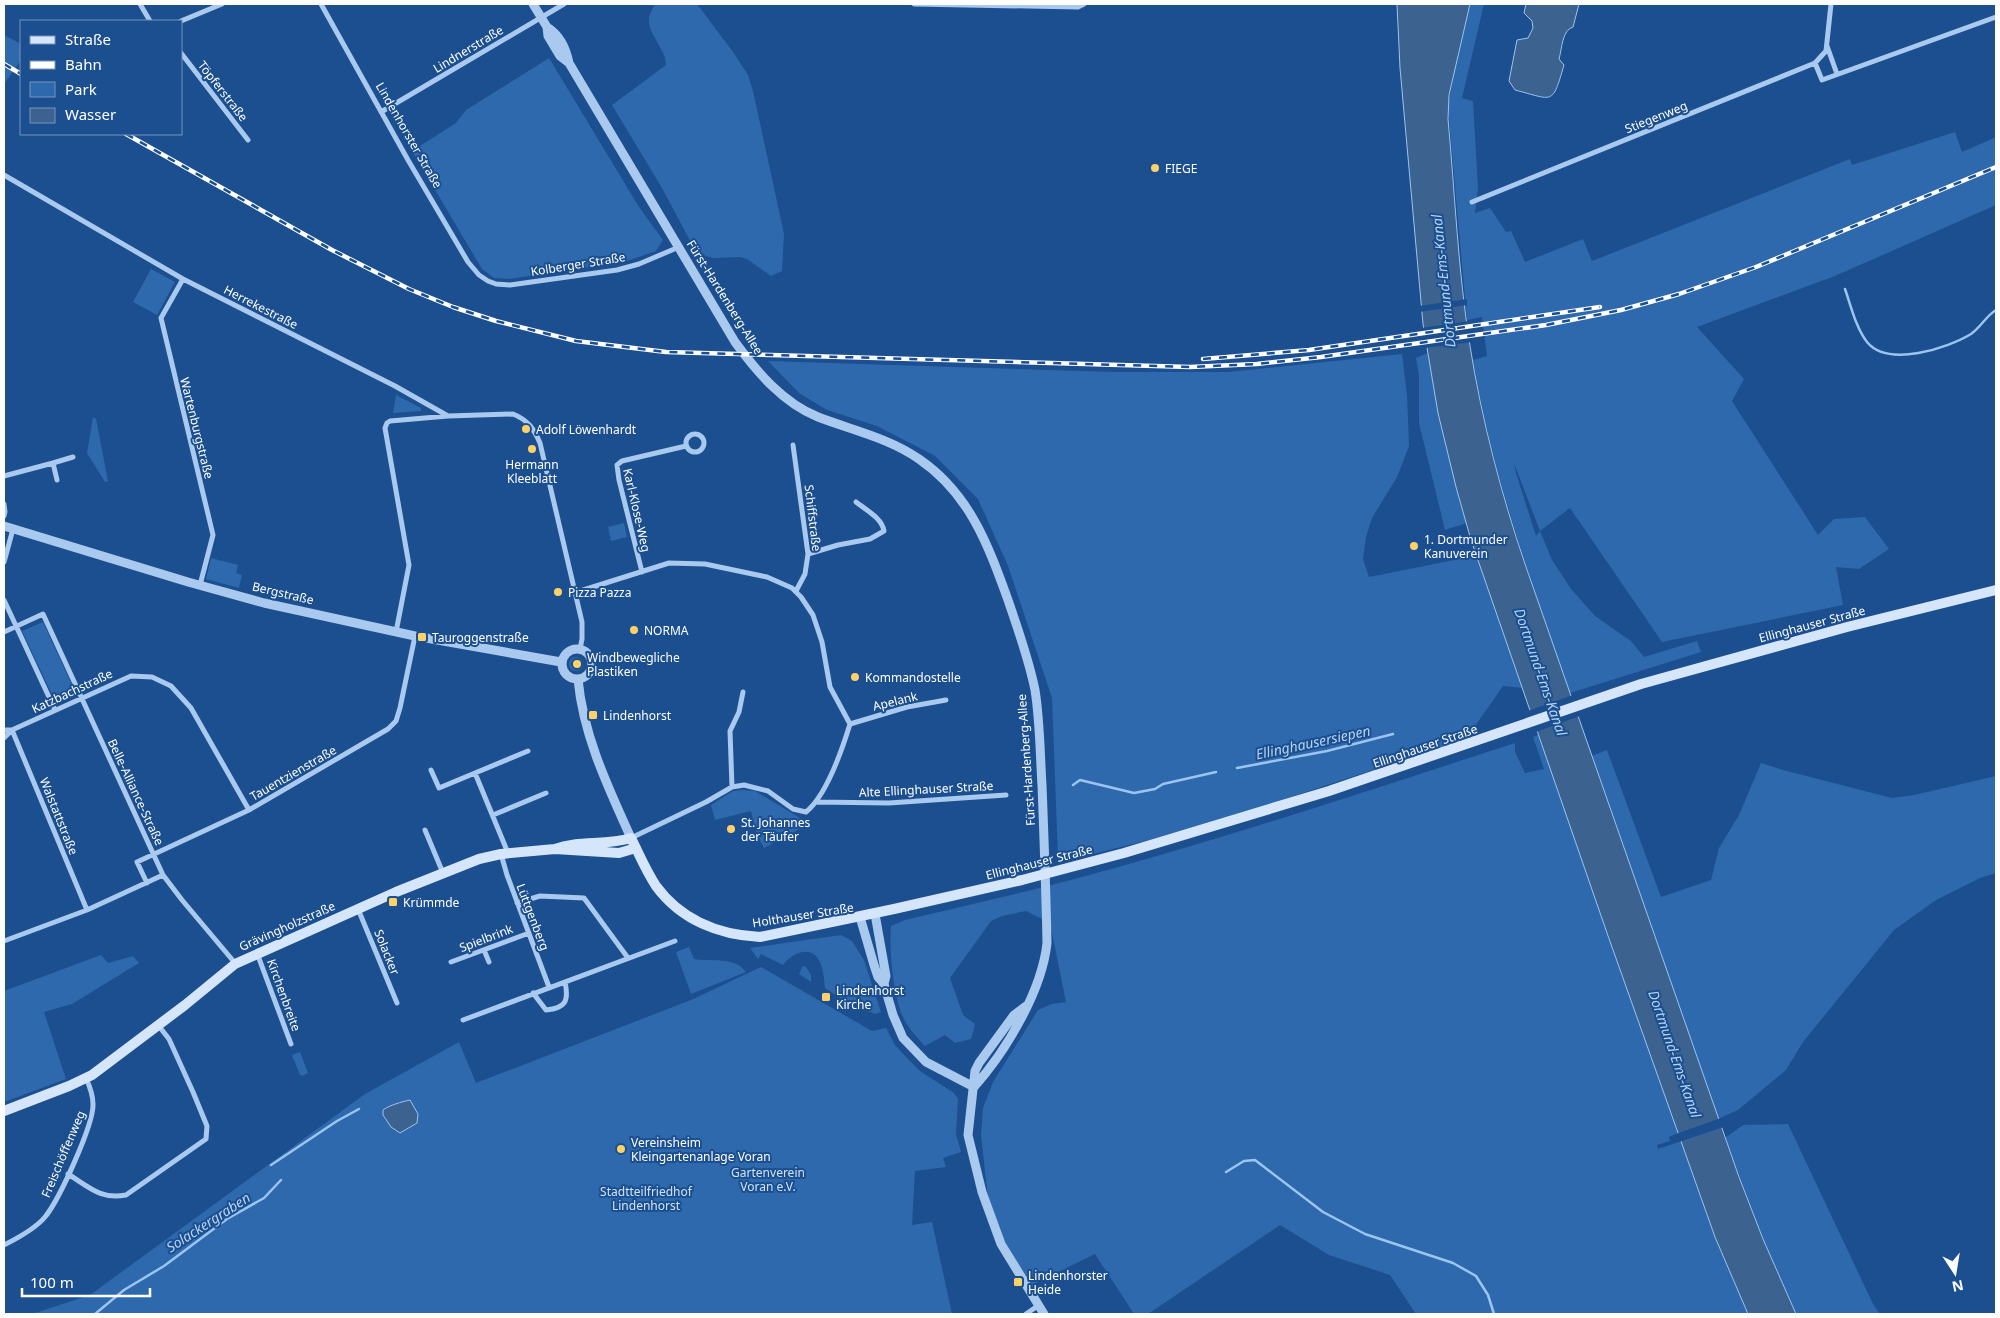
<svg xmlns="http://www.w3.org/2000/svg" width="2000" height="1318" font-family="'Noto Sans',sans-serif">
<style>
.green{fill:#2e69ad;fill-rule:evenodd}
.water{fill:#3c6290;stroke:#9cc4f0}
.pier{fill:#1b4f8f}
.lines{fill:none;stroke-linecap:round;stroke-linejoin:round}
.stream{stroke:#9cc4f0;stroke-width:2.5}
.minor{stroke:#a9c9ee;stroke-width:5}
.tertiary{stroke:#a9c9ee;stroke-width:9}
.secondary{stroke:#d6e6fa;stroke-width:10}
.rail-casing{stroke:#fff;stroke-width:4.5}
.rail{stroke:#1b4f8f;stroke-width:2.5;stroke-dasharray:8;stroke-linecap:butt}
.poi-dot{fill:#ffd166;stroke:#1b4f8f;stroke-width:2}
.labels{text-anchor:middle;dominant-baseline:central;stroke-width:4;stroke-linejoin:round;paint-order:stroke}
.street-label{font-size:12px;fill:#fff;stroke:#1b4f8f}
.poi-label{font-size:12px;fill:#fff;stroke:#1b4f8f;text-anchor:start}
.park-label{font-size:12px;fill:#cfe3fa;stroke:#1b4f8f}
.water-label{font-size:14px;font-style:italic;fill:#b5d3f5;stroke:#1b4f8f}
</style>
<rect width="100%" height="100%" fill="#1b4f8f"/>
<path class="green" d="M655 4H697L733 52 748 75 753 91 784 234 782 271 771 276 747 259 740 257 713 258 706 256 694 248 662 188 612 105 666 65C666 49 648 35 649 19 649 15 653 8 655 4Z
M1470 4H1484L1462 98 1473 101 1478 188 1475 213 1490 208 1506 232 1511 231 1525 262 1583 239 1592 261 1850 159 1852 165 1955 132 1962 152 1996 137V205L1835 276 1697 327 1744 379 1732 401 1818 535 1834 519 1865 517 1889 549 1859 569 1836 567 1843 605 1662 642 1570 508 1540 531 1552 560 1571 589 1595 616 1631 641 1644 657 1697 641 1701 652 1570 693C1531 582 1493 476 1473 360L1487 356 1482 317 1467 320 1448 107 1452 83ZM1514 463 1540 531 1536 536 1516 473Z
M4 35 21 44V60L4 84Z
M549 58 639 207 663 240 656 251 624 262 509 279 494 278 482 269 412 151 456 123 466 110Z
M151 269 175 282 157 315 133 302Z
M1428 353 1446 447 1467 523 1445 530 1419 423V375L1416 358Z
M1402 354 1407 395 1409 446 1397 477 1372 518 1366 537 1363 559 1369 577 1459 559 1476 553 1523 688 1503 686 1466 739 1276 802 1149 840 1065 861 1064 860 1059 861 1058 857 1052 698 1008 566 978 499 935 456 877 426 827 410 799 393 768 361 1113 372H1228Z
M396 395 421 408V411L393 413Z
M93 417 96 419 108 481 105 482 87 453Z
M624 523 627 537 611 541 608 527Z
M211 558 238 565 236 573 242 575 239 588 206 579Z
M43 622 76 694 56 703 22 631Z
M569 664a7 7 0 1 1 14 0a7 7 0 1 1-14 0Z
M1540 734 1607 933 1678 1133 1669 1137 1670 1141 1657 1145 1658 1149 1681 1141 1715 1237 1748 1314H1416L1390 1275 1329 1255 1280 1225 1148 1314H1134L1095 1254 1028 1287 990 1216 981 1135 983 1108 993 1082 1038 1010 1052 1004 1066 1002 1050 923 1026 911 1002 916 991 921 950 978 963 1015 975 1024 971 1039 955 1043 945 1035 925 1046C916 1036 907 1027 902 1015 893 992 889 950 891 926L905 920C959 907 1013 895 1067 881 1218 841 1367 791 1515 743V752L1525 773 1544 769 1533 737Z
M1607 750 1661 897 1711 880 1719 848 1739 815 1761 763 1783 770 1892 798 1914 795 1996 776V873L1980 878 1936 900 1894 930 1803 1042 1786 1070 1738 1110 1718 1119 1592 756Z
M744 790 755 791 805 821 798 830 764 848 757 835 751 811 715 820 711 805 733 791Z
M841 935 852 941 864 960 881 1012 875 1014 840 998 825 988C824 981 824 974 822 968 816 944 795 950 783 965L761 954 758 959 750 948Z
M689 947 694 959C711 962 735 956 746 972L691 994 676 952Z
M101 955 108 963 133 956 139 963 72 1004 44 1012 66 1079 4 1102V991Z
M803 966 806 967 811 975V982L799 974Z
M761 967 872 1031 886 1028 895 1045 908 1059 920 1071 954 1093 958 1099 956 1134 961 1152 943 1158 946 1167 915 1171 912 1225 932 1222 952 1314H32L90 1295 365 1094 459 1042 476 1083 691 1000ZM389 1106H395L417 1123 404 1131 383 1115 384 1109Z
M300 1052 308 1073 302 1076 300 1075 292 1055Z
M1788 1124 1874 1306 1880 1314H1796L1763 1239 1725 1138 1743 1125Z"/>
<path class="water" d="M1397 4H1470L1449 95 1448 119C1455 194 1458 271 1470 346 1482 421 1501 493 1525 564L1739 1177 1763 1239 1796 1314H1748L1715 1237 1607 933 1497 615 1471 540 1456 487 1438 413 1423 324 1400 68Z
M1526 4H1579L1573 27C1562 30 1562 49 1559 59L1564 65C1552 106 1554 100 1515 90L1509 81 1517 40 1528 38 1533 28 1532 21 1524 13Z
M410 1100 418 1114 417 1123 400 1133 391 1127 383 1115V1110C390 1105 401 1102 410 1100Z"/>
<path class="pier" d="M1467 299V305L1419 312V306Z
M1469 321 1472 342 1425 348 1421 328Z
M1573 695 1580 716 1536 732 1528 711Z
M1721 1118 1724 1127 1679 1142 1676 1134Z"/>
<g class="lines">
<path class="stream" d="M1845 289C1851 306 1856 328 1867 342 1888 368 1948 348 1971 334 1981 327 1986 316 1996 310
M1237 768 1327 751 1393 734
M1073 785 1080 780 1134 793 1155 789 1163 784 1216 772
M271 1165 337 1121 359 1109
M1226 1172 1244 1161 1255 1160 1323 1212 1365 1234 1453 1263 1476 1276 1488 1295 1494 1314
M95 1314 124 1290 164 1266 227 1219 264 1198 281 1180"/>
<path class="minor" d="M140 4 150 21
M321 4 408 160 468 262 479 275 488 281 496 284 510 285 617 270 639 264 679 247
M914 4 1078 7 1084 4
M181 21 222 4
M1827 46 1837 74
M181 53 248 140
M1815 63 1822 80 1996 17
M381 112 564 4
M4 175 183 279 395 386 448 416 513 414C528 420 534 429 540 443L582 622V639L580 649
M1472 202 1815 63 1826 51 1831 4
M183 279 161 318 213 535 200 585
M686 443a9 9 0 1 1 18 0a9 9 0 1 1-18 0Z
M793 445 808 554 805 574 796 591
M53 463 73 457
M4 476 53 463 57 480
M4 504 5 512 4 516
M808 554 838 545 870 539 884 531C882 518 866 510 856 502
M4 562 13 529
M642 572 619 480 617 465 622 461 686 446
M577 592 669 563 705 564 767 577 792 588 801 597 813 615 822 642 830 687 850 724C842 750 827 795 806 812L793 809 768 791 744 785 732 787 706 802 631 838
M4 600 55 710
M4 632 43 614 163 875 182 900 235 963
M396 632 409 565 385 428 387 423 390 421 448 416
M850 724 907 707 946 700
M4 730H12
M12 730 87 910
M4 738 12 730 131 676 152 677 171 686 191 708 249 810
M431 770 439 788 528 751
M475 773 508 853
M732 787 730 731 739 712 743 692
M816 802 889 803 1006 795
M493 815 546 793
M425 830 443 873
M501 854 507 875 549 987
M147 883 137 862 249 810 388 729 396 721 400 708 415 636
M517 903 540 896 584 898 628 958
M358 909 397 1003
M4 941 87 910 163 875
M484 950 489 962
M257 953 291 1044
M451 962 529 933
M533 993 546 1010C566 1008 569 1001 565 982
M463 1020 675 941
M68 1174C89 1187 101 1200 126 1195L206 1139 207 1126 193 1092 169 1039 158 1025
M4 1245C18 1238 35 1229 45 1217 59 1200 94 1124 93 1104 93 1095 90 1087 86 1078
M1026 1314 1039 1305"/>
<path class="tertiary" d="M533 4 547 27 548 36 560 56 569 63
M547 27C560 35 566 48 569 63L735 342C757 372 783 403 818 417 852 430 889 438 919 459 970 494 988 545 1008 600 1018 629 1029 660 1035 690 1040 721 1040 753 1042 785 1044 837 1046 890 1047 943 1042 991 1006 1051 974 1087
M4 526 188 582 264 603 415 636 561 662
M562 664a15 15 0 1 1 30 0a15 15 0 1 1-30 0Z
M578 679C583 735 608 787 631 838
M875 914 886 976 884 984
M860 917 874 965 878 977 884 984 893 1015 903 1038 926 1062 974 1087
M1026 1006 1014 1015 979 1063 975 1071 968 1135 982 1192 1001 1244 1044 1314"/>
<path class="secondary" d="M555 849C579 840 606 846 631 838 639 854 646 871 656 886 681 920 719 935 760 937L894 909 1022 880 1124 853 1329 791 1641 684 1847 627 1996 590
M4 1111 69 1086 92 1075 185 1005 235 964 396 892 479 859 501 854 555 849 619 853 636 848"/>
<g class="rail-casing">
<path id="rail" d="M4 64 21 74
M126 134 332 250 409 289 453 307 496 321 576 341 666 352 1190 367 1257 364 1321 357 1546 325 1621 310 1679 294 1756 267 1996 167
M1203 359 1309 350 1600 307"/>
</g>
<use href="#rail" class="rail"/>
</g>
<g class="poi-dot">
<circle cx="1155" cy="168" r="5"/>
<circle cx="526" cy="429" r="5"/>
<circle cx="532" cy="449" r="5"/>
<circle cx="1414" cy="546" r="5"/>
<circle cx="558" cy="592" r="5"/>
<circle cx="634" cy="630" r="5"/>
<rect x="417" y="632" width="10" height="10" rx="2.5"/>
<circle cx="577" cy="664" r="5"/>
<circle cx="855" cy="677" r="5"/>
<rect x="588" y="710" width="10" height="10" rx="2.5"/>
<circle cx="731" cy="829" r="5"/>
<rect x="388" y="897" width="10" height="10" rx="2.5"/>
<rect x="821" y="992" width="10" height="10" rx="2.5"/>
<circle cx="621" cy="1149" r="5"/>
<rect x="1013" y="1277" width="10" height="10" rx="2.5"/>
</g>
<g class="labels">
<g class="street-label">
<text transform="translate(468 49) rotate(-31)">Lindnerstraße</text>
<text transform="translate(223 91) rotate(52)">Töpferstraße</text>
<text transform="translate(1656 117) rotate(-22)">Stiegenweg</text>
<text transform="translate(409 135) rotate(60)">Lindenhorster Straße</text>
<text transform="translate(578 264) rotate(-9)">Kolberger Straße</text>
<text transform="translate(725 297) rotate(58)">Fürst-Hardenberg-Allee</text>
<text transform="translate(261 307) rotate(27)">Herrekestraße</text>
<text transform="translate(197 428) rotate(76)">Wartenburgstraße</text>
<text transform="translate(637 510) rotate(77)">Karl-Klose-Weg</text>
<text transform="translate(813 518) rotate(83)">Schiffstraße</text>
<text transform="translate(283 593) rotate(13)">Bergstraße</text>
<text transform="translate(1812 624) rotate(-15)">Ellinghauser Straße</text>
<text transform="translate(72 691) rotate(-25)">Katzbachstraße</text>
<text transform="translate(895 701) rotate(-14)">Apelank</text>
<text transform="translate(1425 746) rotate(-19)">Ellinghauser Straße</text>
<text transform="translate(1026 760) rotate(-94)">Fürst-Hardenberg-Allee</text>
<text transform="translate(293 773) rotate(-30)">Tauentzienstraße</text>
<text transform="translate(926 789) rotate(-3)">Alte Ellinghauser Straße</text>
<text transform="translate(136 792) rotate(65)">Belle-Alliance-Straße</text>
<text transform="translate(59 816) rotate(68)">Walstattstraße</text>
<text transform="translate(1039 862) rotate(-14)">Ellinghauser Straße</text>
<text transform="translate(803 915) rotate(-9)">Holthauser Straße</text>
<text transform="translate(533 917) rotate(69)">Lüttgenberg</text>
<text transform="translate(287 926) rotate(-24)">Grävingholzstraße</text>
<text transform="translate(486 938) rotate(-21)">Spielbrink</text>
<text transform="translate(387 952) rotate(68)">Solacker</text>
<text transform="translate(284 995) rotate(70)">Kirchenbreite</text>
<text transform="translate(63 1154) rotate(-67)">Freischöffenweg</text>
</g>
<g class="poi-label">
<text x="1165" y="168">FIEGE</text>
<text x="536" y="429">Adolf Löwenhardt</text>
<text x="532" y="464" text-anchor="middle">Hermann<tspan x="532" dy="14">Kleeblatt</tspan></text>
<text x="1424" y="539">1. Dortmunder<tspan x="1424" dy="14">Kanuverein</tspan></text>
<text x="568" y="592">Pizza Pazza</text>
<text x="644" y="630">NORMA</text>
<text x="432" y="637">Tauroggenstraße</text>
<text x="587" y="657">Windbewegliche<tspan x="587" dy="14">Plastiken</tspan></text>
<text x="865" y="677">Kommandostelle</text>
<text x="603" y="715">Lindenhorst</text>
<text x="741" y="822">St. Johannes<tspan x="741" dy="14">der Täufer</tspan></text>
<text x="403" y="902">Krümmde</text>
<text x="836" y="990">Lindenhorst<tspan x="836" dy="14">Kirche</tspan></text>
<text x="631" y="1142">Vereinsheim<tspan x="631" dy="14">Kleingartenanlage Voran</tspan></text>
<text x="1028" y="1275">Lindenhorster<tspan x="1028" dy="14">Heide</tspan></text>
</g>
<g class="park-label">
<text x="768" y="1172">Gartenverein<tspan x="768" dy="14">Voran e.V.</tspan></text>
<text x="646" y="1191">Stadtteilfriedhof<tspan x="646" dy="14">Lindenhorst</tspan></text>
</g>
<g class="water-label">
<text transform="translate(1443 281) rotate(-96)">Dortmund-Ems-Kanal</text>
<text transform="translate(1541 672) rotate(71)">Dortmund-Ems-Kanal</text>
<text transform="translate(1313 742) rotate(-12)">Ellinghausersiepen</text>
<text transform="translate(1675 1054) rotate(71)">Dortmund-Ems-Kanal</text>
<text transform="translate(208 1222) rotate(-33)">Solackergraben</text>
</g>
</g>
<rect width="2000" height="1318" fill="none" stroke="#ffffff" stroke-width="10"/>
<rect x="20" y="20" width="162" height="115" fill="#1b4f8f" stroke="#7695bc"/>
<rect x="30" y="36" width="25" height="8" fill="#d6e6fa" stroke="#7695bc"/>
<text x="65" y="45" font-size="15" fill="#ffffff">Straße</text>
<rect x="30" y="61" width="25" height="8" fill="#ffffff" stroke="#7695bc"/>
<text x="65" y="70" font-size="15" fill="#ffffff">Bahn</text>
<rect x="30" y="82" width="25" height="15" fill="#2e69ad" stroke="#7695bc"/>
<text x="65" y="95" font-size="15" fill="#ffffff">Park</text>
<rect x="30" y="108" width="25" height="15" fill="#3c6290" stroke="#7695bc"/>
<text x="65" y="120" font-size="15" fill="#ffffff">Wasser</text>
<g transform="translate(1955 1273) rotate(168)" stroke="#1b4f8f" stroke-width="4" paint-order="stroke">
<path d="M0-4L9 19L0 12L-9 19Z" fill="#ffffff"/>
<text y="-8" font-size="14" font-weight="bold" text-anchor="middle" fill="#ffffff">N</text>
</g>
<path d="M22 1288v8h128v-8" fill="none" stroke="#ffffff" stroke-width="2.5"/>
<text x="30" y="1288" font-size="15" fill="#ffffff" stroke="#1b4f8f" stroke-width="4" paint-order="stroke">100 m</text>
</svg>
